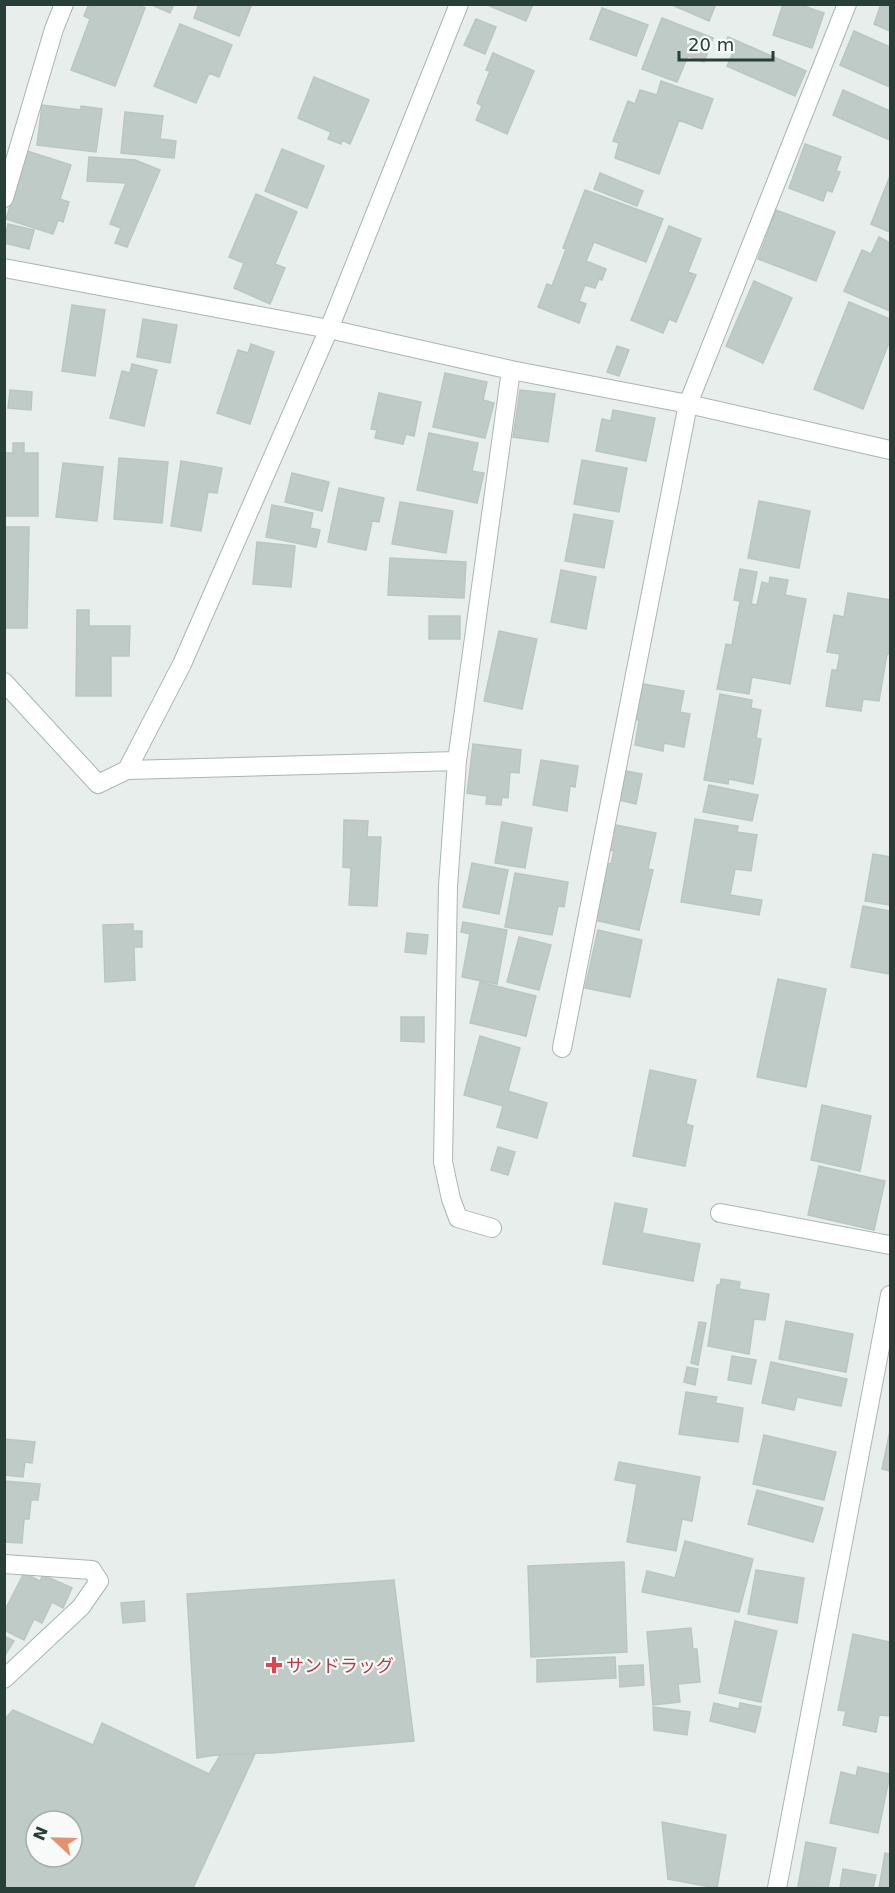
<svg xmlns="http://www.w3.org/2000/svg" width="895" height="1893" font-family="'DejaVu Sans','Noto Sans JP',sans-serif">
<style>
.building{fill:#bfcbc7;stroke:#b9c7c2;stroke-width:1.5;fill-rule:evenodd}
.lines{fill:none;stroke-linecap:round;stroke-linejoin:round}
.minor-casing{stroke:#aab6b2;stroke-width:20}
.tertiary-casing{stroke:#aab6b2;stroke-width:20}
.minor{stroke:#fff;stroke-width:18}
.tertiary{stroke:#fff;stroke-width:18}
.health-dot{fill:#e0444e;stroke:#f7faf9;stroke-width:2}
.labels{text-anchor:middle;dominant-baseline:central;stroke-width:4.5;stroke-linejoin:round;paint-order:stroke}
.health-label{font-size:18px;fill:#be3a42;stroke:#f7faf9;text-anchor:start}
</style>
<rect width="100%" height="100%" fill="#e7eeeb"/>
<path class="building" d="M89 4H135L145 8 115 86 71 70 90 19 84 16Z
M150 4H174L170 13Z
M199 4H252L239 36 194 18Z
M485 4H533L526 21Z
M670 4H716L709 21Z
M783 4H798L824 13 812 48 773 35Z
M881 4H890V31L874 24Z
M602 8 648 25 636 56 590 39Z
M662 18 713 38 704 62 688 56 677 82 642 69Z
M476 19 496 27 485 54 464 45Z
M180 24 232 45 219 77 209 73 196 103 154 86Z
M854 31 890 47V87L840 65Z
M728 37 806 71 795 96 727 66 735 48 725 44Z
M493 53 534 71 507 134 476 120 482 106 477 103 490 71 486 70Z
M314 77 369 100 350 144 342 140 341 144 328 139 331 132 298 118Z
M661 81 713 99 702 129 679 120 659 174 615 158 619 143 613 141 628 101 635 104 640 90 657 95Z
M843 90 890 111V140L833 115Z
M42 105 81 110V106L102 109 96 152 37 145Z
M125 112 163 116 160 139 176 141 174 158 121 153Z
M805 144 841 157 836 171 840 172 832 192 827 190 823 201 789 188Z
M282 149 324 166 307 208 265 191Z
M27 151 71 165 60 199 69 202 63 222 58 220 53 234 6 219Z
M89 157 135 160 160 170 127 247 115 243 121 228 110 224 126 183 87 181Z
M600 173 643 191 637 206 594 189Z
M890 176V232L871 224Z
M585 190 663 219 646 262 594 242 586 261 606 269 602 280 599 279 595 288 585 285 579 301 586 304 579 323 538 307 547 284 552 286 566 249 563 248Z
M256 194 297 212 275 264 285 268 270 304 234 288 244 263 229 257Z
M776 210 835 232 816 281 758 259Z
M8 224 34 230 29 249 4 243Z
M669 226 701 239 688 272 696 275 676 322 669 319 663 333 631 320Z
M879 237 890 243V311L844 291 862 250 871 254Z
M754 281 792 298 763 363 726 346Z
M849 302 890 319V340L863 409 814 389Z
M72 305 105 310 95 376 62 371Z
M143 319 177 325 170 363 137 357Z
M251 344 274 352 250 424 217 413 238 350 248 353Z
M617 346 629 350 619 376 607 372Z
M132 364 157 370 144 426 110 418 122 371 130 373Z
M445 373 487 382 483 400 494 403 485 438 433 427Z
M10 390 32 392 31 410 8 408Z
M520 390 555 394 548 442 513 437Z
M379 393 421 402 414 436 406 434 403 444 375 438 377 430 371 429Z
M613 410 655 418 646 461 596 451 602 419 611 421Z
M429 433 478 443 472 471 484 473 477 503 417 490Z
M13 443H24V453H38V516H5V453H13Z
M119 458 168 462 162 523 114 519Z
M582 460 627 468 619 512 574 504Z
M181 461 222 468 217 493 208 492 201 531 171 526Z
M63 463 103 467 97 521 56 517Z
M292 473 329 482 322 511 285 502Z
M339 488 384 498 379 522 372 521 366 550 328 542Z
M759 501 810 511 799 568 748 558Z
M400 502 453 511 446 553 392 544Z
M272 505 313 513 310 528 320 530 316 547 266 537Z
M574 514 613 521 604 568 565 561Z
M4 527H29L27 628H4Z
M257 542 295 546 291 587 253 584Z
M390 558 466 562 464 598 388 595Z
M740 569 757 572 751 604 757 605 762 582 769 584 770 577 788 580 785 595 806 599 790 684 752 677 749 694 717 689 726 644 732 645 740 601 734 600Z
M561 570 596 577 586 629 551 622Z
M848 593 890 600V654H887L879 701 863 699 861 711 826 706 832 670H837L840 654 827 652 834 615 844 617Z
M77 610H89V626H130L129 656H111V696H76Z
M429 616H460V639H429Z
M499 631 537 639 522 709 484 701Z
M638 683 684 691 680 712 690 714 684 747 664 743 663 751 635 745 639 720 632 719Z
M720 694 752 700 751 708 761 710 756 738 761 739 753 784 729 779 728 784 704 780Z
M473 744 521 750 519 773 510 772 508 798 502 797 501 805 486 804 487 796 467 793Z
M541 760 578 766 575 787 570 786 567 811 533 805Z
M621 770 642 774 636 804 615 799Z
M709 785 758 795 752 821 703 812Z
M695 819 738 826 737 832 757 835 751 871 735 869 730 895 762 900 759 915 681 902Z
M344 820 368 821 367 837H381L377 906 349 905 351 868 343 867Z
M502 822 532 828 525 868 495 863Z
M611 824 656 833 648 869 653 870 639 930 594 920 606 863 611 864 614 851 605 849Z
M873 854 890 857V905L865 901Z
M472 863 508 870 499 914 463 907Z
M515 873 568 882 564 907 558 906 552 935 505 927Z
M863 906 890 911V974L851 967Z
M463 922 507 930 497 984 462 977 470 934 461 932Z
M133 924V931H142V947H134L135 980 105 982 103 925Z
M598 930 642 940 630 997 585 988Z
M407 933 428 935 426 954 405 952Z
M519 937 551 945 539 990 507 982Z
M778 979 826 989 806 1087 757 1077Z
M480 982 536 996 526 1036 470 1023Z
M401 1017H424V1042L401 1041Z
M480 1036 520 1048 508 1091 547 1103 537 1138 497 1127 503 1106 464 1095Z
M650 1070 696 1080 686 1124 693 1126 685 1166 633 1156Z
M822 1105 871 1116 860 1171 811 1160Z
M498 1147 515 1152 508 1175 491 1170Z
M819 1166 885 1181 874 1230 808 1215Z
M615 1203 647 1209 642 1233 700 1244 693 1281 603 1264Z
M721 1279 740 1282 739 1289 769 1294 765 1320 754 1319 749 1354 708 1346 717 1285H720Z
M786 1321 853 1334 846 1372 779 1359Z
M699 1322 706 1323 698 1365 691 1363Z
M732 1356 756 1360 751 1384 728 1380Z
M771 1362 847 1379 841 1406 797 1397 794 1410 762 1403Z
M687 1367 698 1369 695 1385 684 1382Z
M686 1392 717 1397 715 1403 743 1408 738 1442 679 1434Z
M890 1431V1471L882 1469Z
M764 1435 836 1452 824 1500 753 1484Z
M4 1439 35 1442 32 1463 25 1462 23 1477 4 1475Z
M619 1462 700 1477 692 1521 682 1519 676 1551 627 1542 637 1484 615 1480Z
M4 1481 40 1484 38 1500H31L29 1519H24L22 1543 4 1542Z
M757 1490 823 1508 813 1542 748 1524Z
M685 1541 753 1559 739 1612 642 1592 647 1571 675 1578Z
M624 1562 627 1652 531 1657 528 1566Z
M756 1570 804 1578 797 1623 748 1614Z
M24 1573 40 1581 43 1575 72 1588 63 1608 52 1602 42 1623 34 1619 24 1640 4 1630V1612Z
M394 1580 414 1741 271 1753 221 1754 197 1758 187 1594Z
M144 1601 145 1621 123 1623 121 1603Z
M735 1621 777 1631 761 1702 719 1693Z
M691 1628 693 1649H697L700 1682 678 1684 680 1702 653 1705 647 1632Z
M853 1634 890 1642V1716L879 1715 876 1732 843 1725 846 1711 838 1710Z
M4 1636 14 1641 4 1657Z
M615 1657 616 1678 537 1682V1660Z
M643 1665 644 1685 620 1687 619 1666Z
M714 1703 739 1709 740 1703 761 1707 755 1732 710 1721Z
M653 1707 690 1712 687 1735 654 1730Z
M13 1710 93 1745 102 1723 209 1774 221 1754H255L193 1888H4V1720ZM36 1821H72V1857H36Z
M858 1767 890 1774 878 1833 830 1823 841 1772 856 1776Z
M662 1822 726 1835 717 1888 668 1879Z
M806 1842 836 1848 828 1888 798 1886Z
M885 1853 890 1854V1888H879Z
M843 1869 876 1875 873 1888H840Z"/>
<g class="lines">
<g class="minor-casing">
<path id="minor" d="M4 198 54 29 64 4
M4 268 329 329 511 370 688 404 890 450
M4 682 98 784 127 770 182 664 329 329 459 4
M127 770 457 761
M562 1048 688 404 847 4
M720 1213 890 1245
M492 1228 458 1218 451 1199 443 1162 448 886 457 761 511 370
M4 1564 92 1570 99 1581 81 1607 4 1679"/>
</g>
<g class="tertiary-casing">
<path id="tertiary" d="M777 1888 890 1295"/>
</g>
<use href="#minor" class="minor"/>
<use href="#tertiary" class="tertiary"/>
</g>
<path class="health-dot" d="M271 1656h6v6h6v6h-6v6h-6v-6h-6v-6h6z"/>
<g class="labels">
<g class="health-label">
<text x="286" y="1665">サンドラッグ</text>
</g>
</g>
<rect width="895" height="1893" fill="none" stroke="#273e39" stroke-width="12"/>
<g transform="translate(54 1839) rotate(292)"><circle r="28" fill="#f7faf9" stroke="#a4afac" stroke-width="1.5"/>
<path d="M0-4.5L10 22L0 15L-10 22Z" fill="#e4916e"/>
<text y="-9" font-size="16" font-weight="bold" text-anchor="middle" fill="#273e39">N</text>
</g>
<path d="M679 51v9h94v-9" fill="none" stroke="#273e39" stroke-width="3"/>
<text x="688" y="51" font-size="18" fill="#273e39" stroke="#f7faf9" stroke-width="4.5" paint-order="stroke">20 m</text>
</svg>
